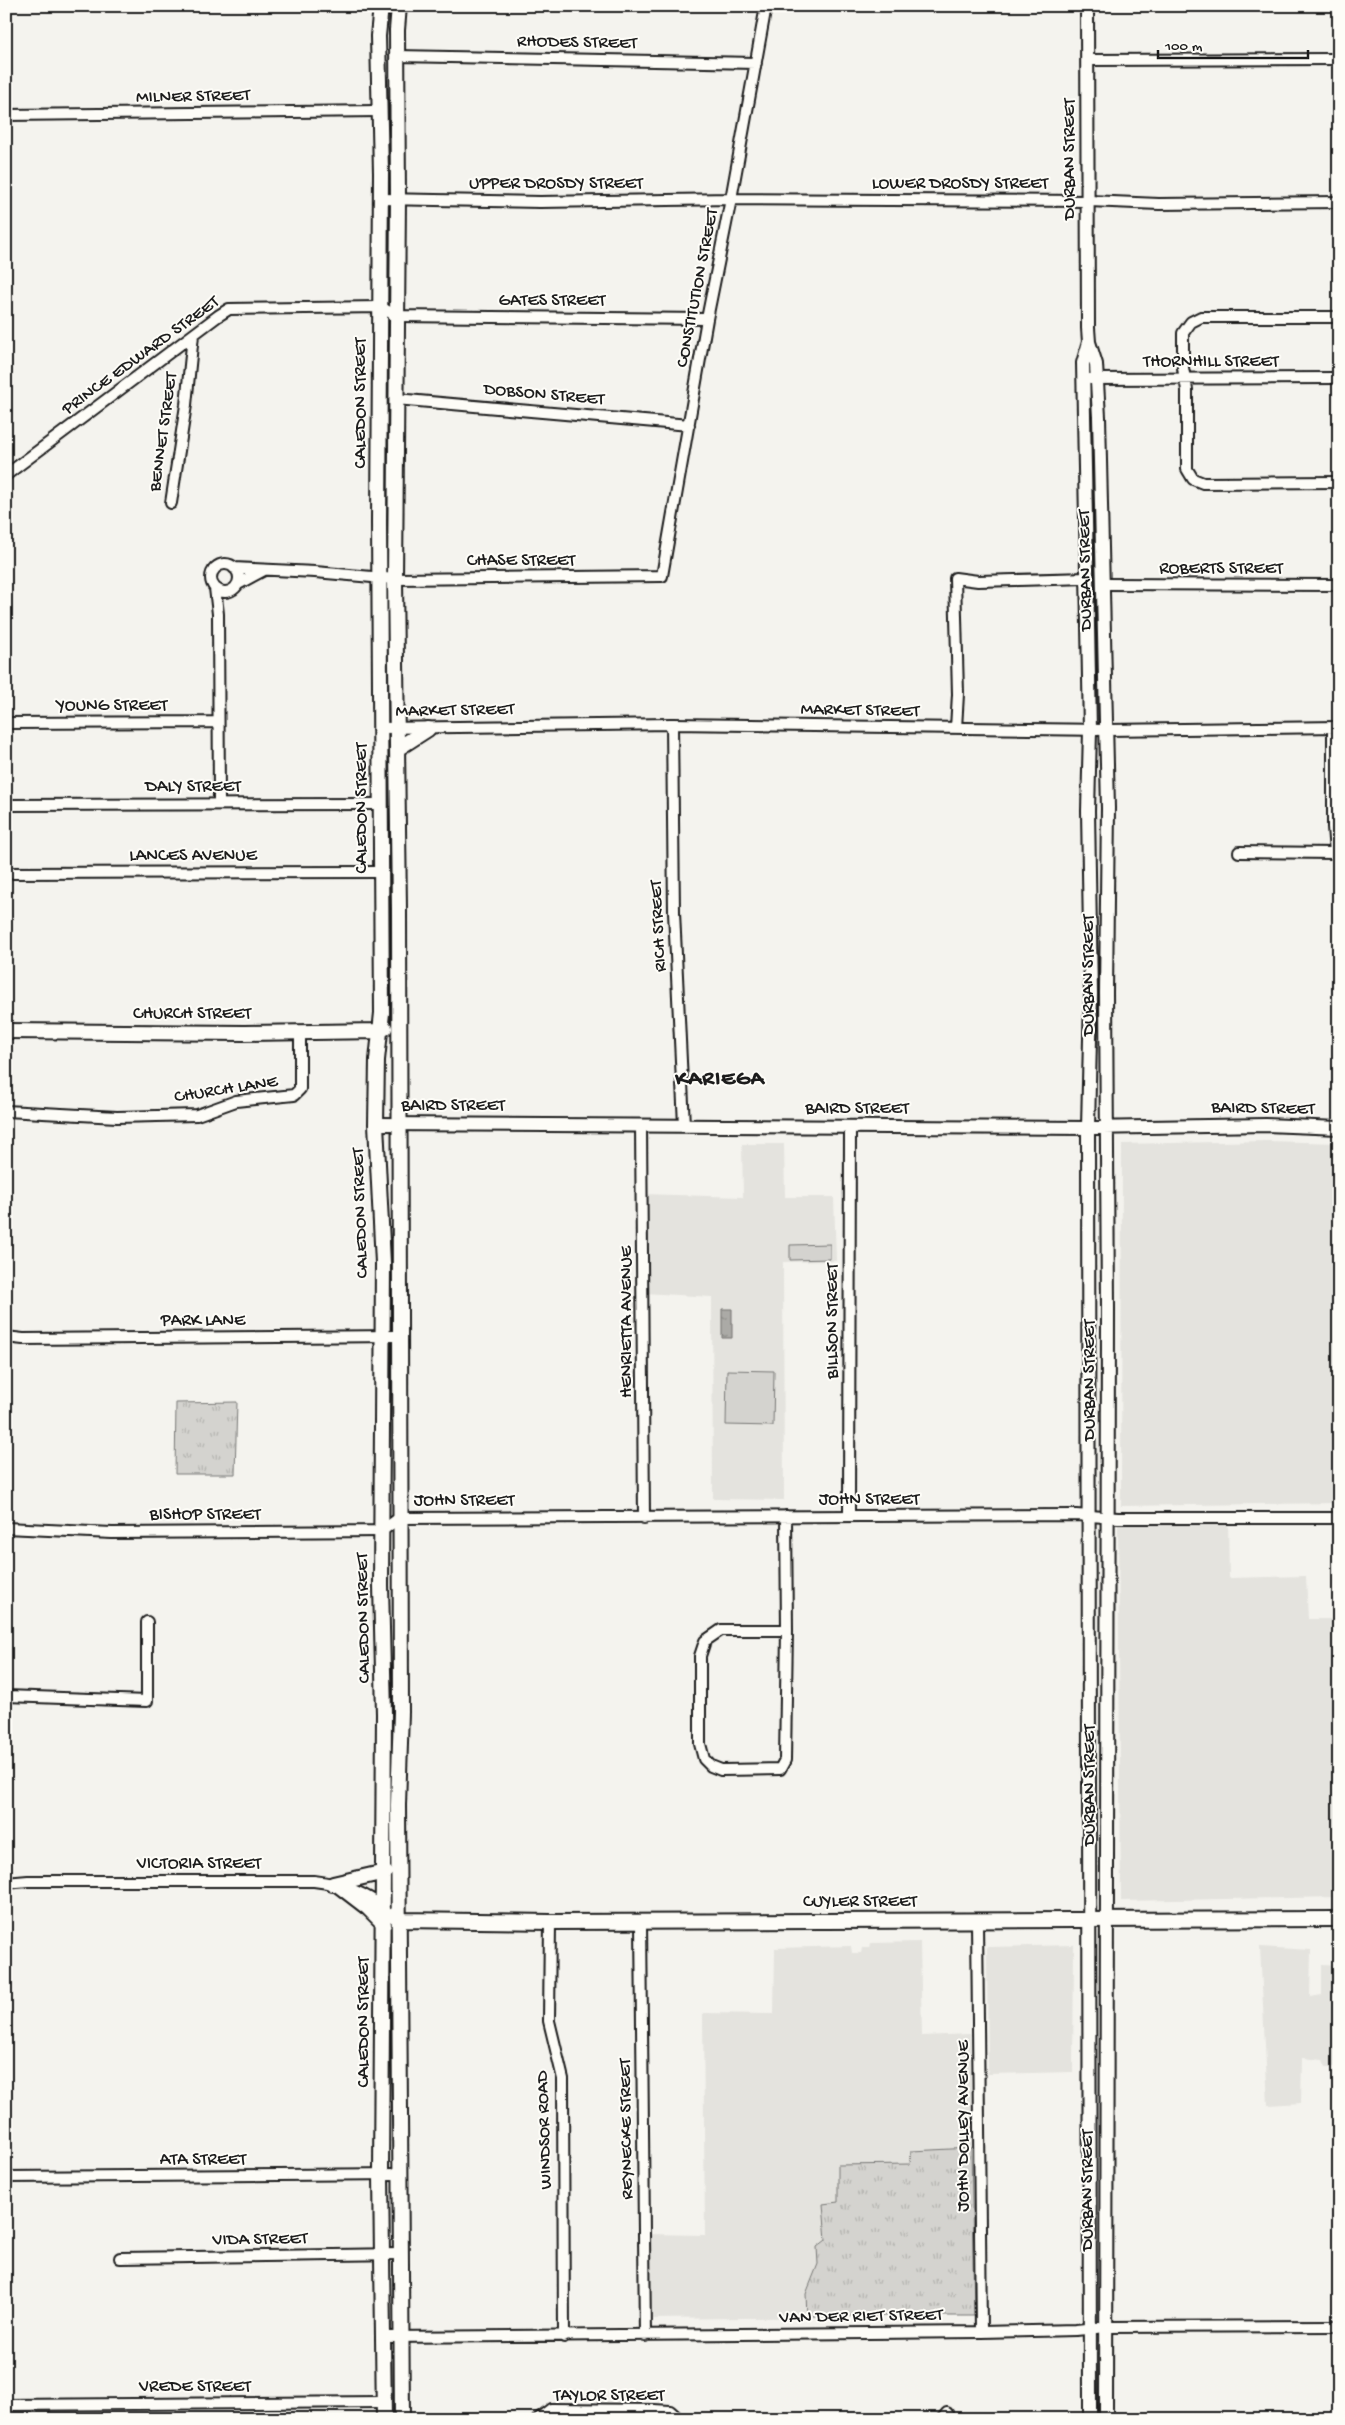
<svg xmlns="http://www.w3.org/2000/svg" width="1345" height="2425" font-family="'Gochi Hand',sans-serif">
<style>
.built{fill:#e4e3de}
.grass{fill:url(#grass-tufts);stroke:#787876}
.pitch{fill:#d4d3cf;stroke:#787876}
.water{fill:url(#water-ripples);stroke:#72716f}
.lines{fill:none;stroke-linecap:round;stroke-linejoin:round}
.minor-casing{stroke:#1c1c1c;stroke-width:14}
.tertiary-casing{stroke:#1c1c1c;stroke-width:16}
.secondary-casing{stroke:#1c1c1c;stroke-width:18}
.minor{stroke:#fdfcf7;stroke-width:10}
.tertiary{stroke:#fdfcf7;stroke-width:12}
.secondary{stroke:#fdfcf7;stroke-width:14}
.labels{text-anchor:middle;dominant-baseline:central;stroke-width:4;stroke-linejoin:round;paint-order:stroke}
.street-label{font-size:18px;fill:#1c1c1c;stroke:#fdfcf7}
.district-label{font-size:22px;font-weight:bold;letter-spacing:1px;fill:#1c1c1c;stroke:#fdfcf7}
</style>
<defs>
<pattern id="grass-tufts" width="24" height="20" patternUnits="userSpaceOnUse" patternTransform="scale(1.25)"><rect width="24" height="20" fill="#d4d3cf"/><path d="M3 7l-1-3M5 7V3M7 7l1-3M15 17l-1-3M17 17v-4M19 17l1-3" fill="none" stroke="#b5b5b1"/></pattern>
<pattern id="water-ripples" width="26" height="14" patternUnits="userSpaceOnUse" patternTransform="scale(1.25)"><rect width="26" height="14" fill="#abaaa6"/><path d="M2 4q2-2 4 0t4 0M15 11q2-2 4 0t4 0" fill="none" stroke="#8a8a86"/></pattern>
</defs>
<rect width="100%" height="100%" fill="#f4f3ee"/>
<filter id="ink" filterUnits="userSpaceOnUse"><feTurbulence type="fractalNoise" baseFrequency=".02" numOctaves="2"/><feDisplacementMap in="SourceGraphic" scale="10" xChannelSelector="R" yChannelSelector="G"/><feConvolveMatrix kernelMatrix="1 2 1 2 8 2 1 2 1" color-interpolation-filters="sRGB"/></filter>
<g filter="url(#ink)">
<path class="built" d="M1267 1141 1339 1143V1503L1121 1506 1122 1144Z
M742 1144H784L785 1197H834L836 1261 783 1262 784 1500 713 1499 712 1297 644 1293 642 1194 743 1197Z
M1118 1518H1228L1229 1578 1306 1576 1308 1619H1339V1897L1121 1901Z
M920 1942 922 2036 970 2034 974 2316 647 2319 644 2234 705 2235 703 2013 774 2014 775 1948 851 1946 852 1953H861L862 1948H870L871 1943Z
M1074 1945 1073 2072 988 2074 987 1947Z
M1260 1947 1311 1950 1310 1997 1322 1995V1964L1339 1965V2067H1326L1323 2060 1302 2058 1301 2103 1268 2105Z"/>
<path class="grass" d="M237 1402 235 1474H175L176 1403Z
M971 2148 974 2316H807L806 2294 818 2264 817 2247 826 2240 823 2204 838 2202V2165L910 2164 911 2151Z"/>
<path class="pitch" d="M830 1244V1259L790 1260V1245Z
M727 1370 774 1371 773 1426 726 1425Z"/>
<path class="water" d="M722 1309H732V1338H722Z"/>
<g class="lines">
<g class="minor-casing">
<path id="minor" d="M397 56 756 63
M1088 60 1339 59
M6 115 379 111
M381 199 540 202 731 199 1089 201 1159 204 1339 202
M1339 317H1201L1191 322 1183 333V368L1187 390V469L1193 479 1203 483 1339 482
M1090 379 1339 378
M396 399 689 425
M6 475 218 316 229 309 381 307 396 316 707 319
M171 503 186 405 193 335
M211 578a14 14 0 1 1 28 0a14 14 0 1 1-28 0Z
M234 568 315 572 395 579 662 576 707 319 731 199 766 6
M238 584 264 570
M1103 584 1339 585
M215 588 218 614 219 803
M6 723 218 722
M672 724 674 912 684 1125
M1333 727V827L1335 853H1339
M381 728 672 724 1107 730 1339 727
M956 728 958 694 955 578 978 581 1088 578
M6 805 380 804
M1239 852 1335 853
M6 873 381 872
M6 1111 117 1117 197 1115 236 1101 294 1095 300 1089V1033
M641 1125 644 1518
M6 1337 23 1339 399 1336
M786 1516 787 1630 785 1760 780 1769 721 1770 711 1766 704 1759 700 1744V1656L705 1641 721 1630H787
M849 1516 850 1126
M6 1528 112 1533 382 1531 399 1518 1076 1515 1118 1518H1339
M6 1696 147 1701V1622
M6 1883 28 1881H314C340 1884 364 1891 385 1909
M977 1920 981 2332
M550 1922 549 2021 563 2079 564 2337
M641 1922 645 2336
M6 2177 401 2174
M120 2258 401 2254
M384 2337 981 2332 1076 2330 1106 2327 1339 2326
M6 2405 384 2402
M538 2419 551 2409 654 2410 670 2411 679 2419
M942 2419 947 2413"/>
</g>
<g class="tertiary-casing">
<path id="tertiary" d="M1087 6 1088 328 1089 342 1096 364 1099 417 1108 808 1106 992 1108 1308 1106 2419
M1089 342 1083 363 1090 730 1088 811 1091 994 1088 1128 1090 2419
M376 1124 1088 1128 1266 1125 1339 1128"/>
</g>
<g class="secondary-casing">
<path id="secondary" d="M381 6 378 36 381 173 379 523 382 1013 377 1060 376 1124 383 1263 381 1585 384 1714 381 2175 384 2419
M399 6 397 30 398 199 395 579 399 909 401 1712 398 1805 402 2419
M397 749 428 729
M6 1031 244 1033 379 1031 385 1028
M333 1884 385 1872
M338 1885 368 1908 384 1924
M394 1915 400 1920 550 1922 1339 1919"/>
</g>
<use href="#minor" class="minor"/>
<use href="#tertiary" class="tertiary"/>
<use href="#secondary" class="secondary"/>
</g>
</g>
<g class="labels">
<g class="street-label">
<text transform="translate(577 43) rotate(1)">RHODES STREET</text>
<text transform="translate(193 97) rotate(-1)">MILNER STREET</text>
<text transform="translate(1070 159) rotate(-90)">DURBAN STREET</text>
<text x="556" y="184">UPPER DROSDY STREET</text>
<text x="960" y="184">LOWER DROSDY STREET</text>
<text transform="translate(698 288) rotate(-79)">CONSTITUTION STREET</text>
<text x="552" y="301">GATES STREET</text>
<text transform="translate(141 356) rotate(-36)">PRINCE EDWARD STREET</text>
<text x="1211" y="362">THORNHILL STREET</text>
<text transform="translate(544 395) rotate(5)">DOBSON STREET</text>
<text transform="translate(361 403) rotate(-90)">CALEDON STREET</text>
<text transform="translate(164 432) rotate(-82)">BENNET STREET</text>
<text x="521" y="561">CHASE STREET</text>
<text x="1221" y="569">ROBERTS STREET</text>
<text transform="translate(1086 570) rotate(-91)">DURBAN STREET</text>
<text x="112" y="706">YOUNG STREET</text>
<text transform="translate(455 711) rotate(-1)">MARKET STREET</text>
<text transform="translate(860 711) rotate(1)">MARKET STREET</text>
<text x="193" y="787">DALY STREET</text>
<text transform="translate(362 808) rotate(-90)">CALEDON STREET</text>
<text x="193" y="856">LANCES AVENUE</text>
<text transform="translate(659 926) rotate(-93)">RICH STREET</text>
<text transform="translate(1089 975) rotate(-90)">DURBAN STREET</text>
<text x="192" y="1014">CHURCH STREET</text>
<text transform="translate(226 1090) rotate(-9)">CHURCH LANE</text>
<text x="453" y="1106">BAIRD STREET</text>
<text x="857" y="1109">BAIRD STREET</text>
<text transform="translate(1263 1109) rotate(1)">BAIRD STREET</text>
<text transform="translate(361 1213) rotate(-92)">CALEDON STREET</text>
<text x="203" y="1321">PARK LANE</text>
<text transform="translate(833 1321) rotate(-90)">BILLSON STREET</text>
<text transform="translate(627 1322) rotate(-90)">HENRIETTA AVENUE</text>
<text transform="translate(1090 1380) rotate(-90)">DURBAN STREET</text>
<text x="869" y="1500">JOHN STREET</text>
<text x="464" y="1501">JOHN STREET</text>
<text x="205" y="1515">BISHOP STREET</text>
<text transform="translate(364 1618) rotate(-91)">CALEDON STREET</text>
<text transform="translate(1090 1785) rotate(-90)">DURBAN STREET</text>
<text x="199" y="1864">VICTORIA STREET</text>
<text x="860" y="1902">CUYLER STREET</text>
<text transform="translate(364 2022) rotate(-90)">CALEDON STREET</text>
<text transform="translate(964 2126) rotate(-90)">JOHN DOLLEY AVENUE</text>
<text transform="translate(627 2129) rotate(-91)">REYNECKE STREET</text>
<text transform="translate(545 2130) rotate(-92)">WINDSOR ROAD</text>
<text x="203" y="2160">ATA STREET</text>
<text transform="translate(1088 2190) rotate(-90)">DURBAN STREET</text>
<text transform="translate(260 2240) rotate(-1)">VIDA STREET</text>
<text transform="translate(861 2317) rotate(-1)">VAN DER RIET STREET</text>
<text x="195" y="2387">VREDE STREET</text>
<text x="609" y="2396">TAYLOR STREET</text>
</g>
<g class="district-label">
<text x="720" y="1080">KARIEGA</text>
</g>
</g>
<rect width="1345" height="2425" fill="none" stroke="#fdfcf7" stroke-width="25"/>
<rect x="12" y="12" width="1320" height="2400" fill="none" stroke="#1c1c1c" stroke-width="2" filter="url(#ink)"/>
<path d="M1158 50v8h150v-8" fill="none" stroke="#1c1c1c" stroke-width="2.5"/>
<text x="1165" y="50" font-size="15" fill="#1c1c1c" stroke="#fdfcf7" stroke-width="4" paint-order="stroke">100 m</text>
</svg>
